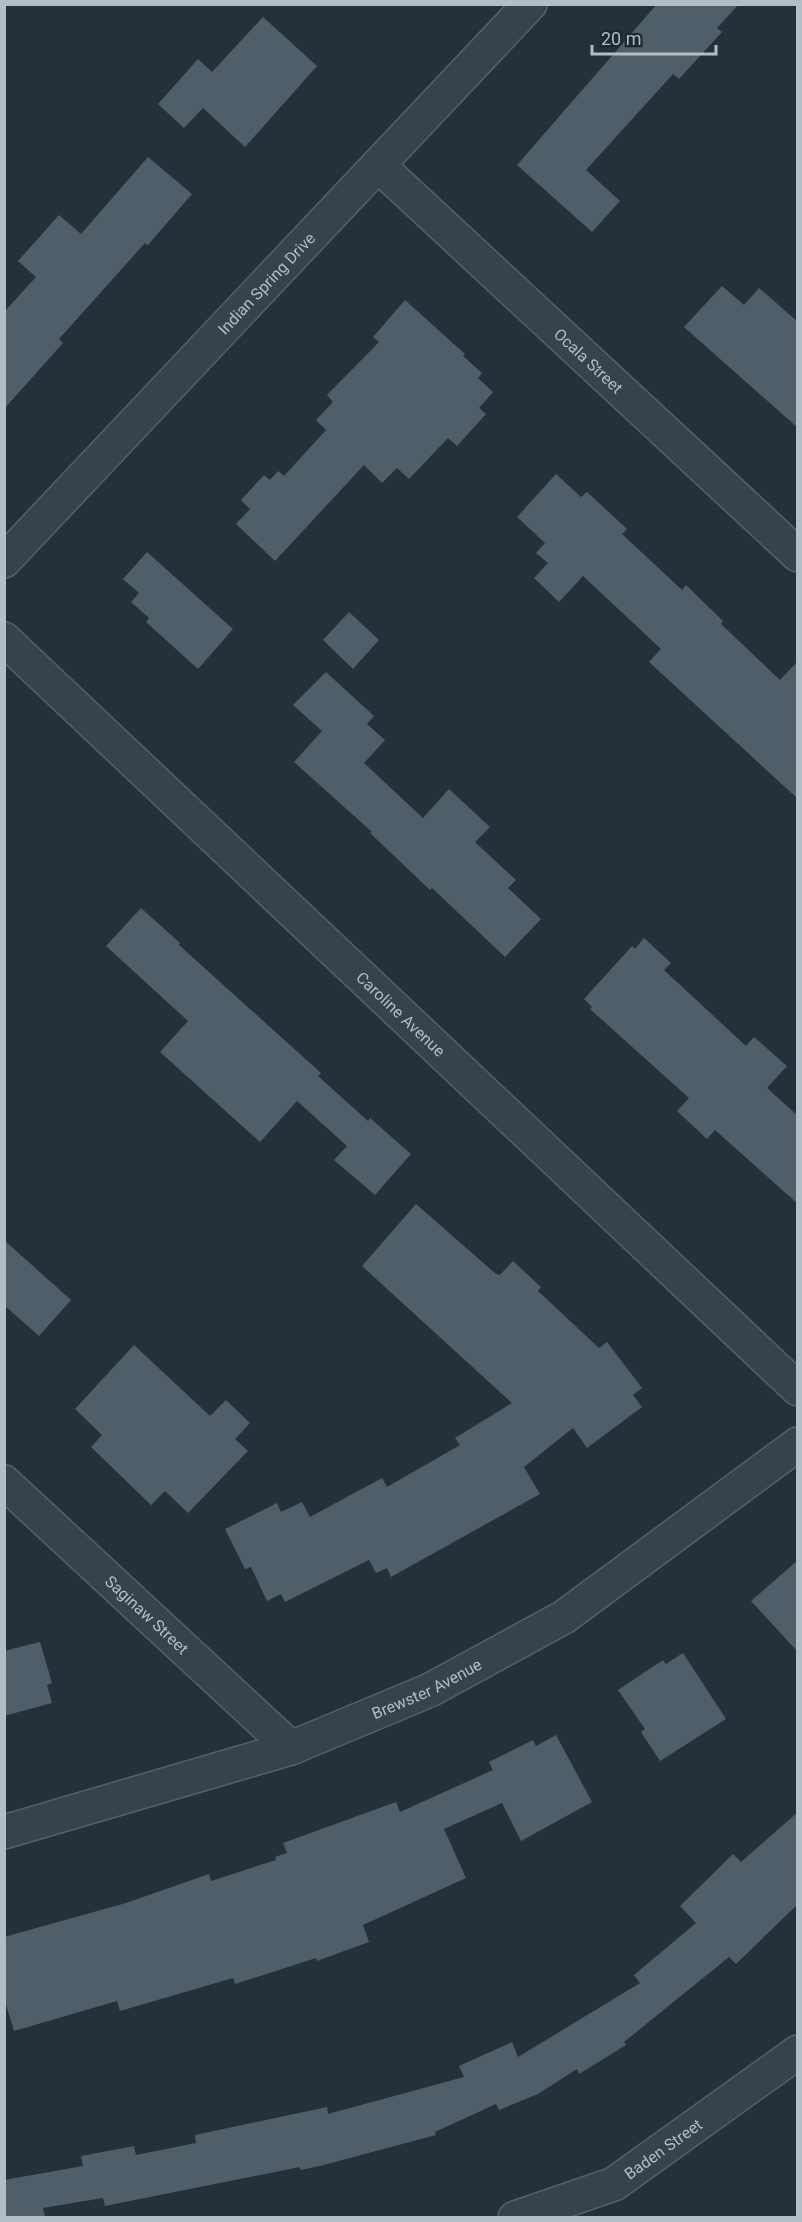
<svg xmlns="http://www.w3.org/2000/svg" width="802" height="2222" font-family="Roboto,sans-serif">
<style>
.building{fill:#4f5e68}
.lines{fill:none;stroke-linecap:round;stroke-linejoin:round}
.street-casing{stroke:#566068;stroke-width:36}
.street{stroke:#38424a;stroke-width:33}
.labels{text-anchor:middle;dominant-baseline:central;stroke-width:4.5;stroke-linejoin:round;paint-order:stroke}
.street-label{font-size:16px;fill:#b3bdc6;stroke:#1d272f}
</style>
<rect width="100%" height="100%" fill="#24313a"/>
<path class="building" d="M657 4H739L717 28 722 32 679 79 673 74 586 170 620 201 592 232 517 165Z
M263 17 317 66 245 147 203 108 184 128 158 104 198 59 212 72Z
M148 157 192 194 148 245 145 243 59 339 63 343 4 409V312L36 277 18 261 59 215 81 234Z
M722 286 744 305 759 288 798 322V428L684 327Z
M405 300 465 354 463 356 482 373 478 378 493 392 479 408 486 414 457 446 448 438 409 479 397 468 382 483 364 465 275 561 236 524 250 509 241 500 264 475 270 480 278 471 284 476 326 430 316 420 333 402 327 395 379 342 373 337Z
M556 474 581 497 587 492 627 529 622 534 682 590 686 585 723 621 721 624 780 680 798 661V799L649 662 661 649 583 576 559 602 534 578 548 563 536 553 545 543 517 517Z
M147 552 233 629 198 669 146 622 149 618 131 602 139 593 123 579Z
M349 612 379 640 353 669 323 640Z
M326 672 374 716 367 724 385 740 364 763 423 818 449 789 490 827 475 842 516 880 508 888 541 919 505 957 432 888 430 890 370 833 372 832 294 762 322 731 293 705Z
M141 908 180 943 179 945 321 1073 318 1076 368 1121 370 1118 411 1154 375 1195 334 1160 347 1146 297 1101 260 1142 160 1052 188 1021 106 946Z
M644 938 671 963 664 970 746 1046 754 1037 787 1066 767 1088 798 1116V1204L715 1130 707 1139 677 1111 689 1098 590 1009 592 1007 584 999 632 946 635 949Z
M416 1204 496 1274 500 1275 513 1261 541 1287 538 1291 599 1348 607 1342 642 1388 633 1395 642 1407 587 1448 573 1428 524 1467 540 1494 391 1577 387 1568 376 1573 369 1560 285 1602 281 1594 267 1601 251 1567 245 1569 225 1529 277 1503 281 1512 302 1502 310 1517 382 1478 387 1487 460 1445 455 1438 512 1403 362 1266Z
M4 1240 71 1300 39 1336 4 1305Z
M134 1345 210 1416 226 1400 250 1423 235 1439 248 1451 188 1513 165 1491 151 1505 91 1447 102 1435 75 1409Z
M798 1560V1652L751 1601Z
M40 1642 52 1683 47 1685 52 1703 4 1716V1651Z
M683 1653 726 1719 660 1761 641 1732 645 1729 618 1690 663 1660 666 1664Z
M556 1735 592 1802 521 1841 502 1803 444 1829 466 1878 363 1925 369 1942 317 1961 316 1958 235 1984 233 1978 120 2011 117 2001 14 2031 4 1998V1937L126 1903 209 1874 211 1881 276 1860 275 1857 287 1853 283 1843 396 1802 400 1812 493 1770 489 1762 533 1740 536 1746Z
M798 1812V1904L736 1964 729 1957 624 2042 626 2045 579 2074 577 2069 538 2094 499 2110 496 2104 435 2132 436 2135 320 2166 300 2170V2167L105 2206 103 2198 43 2208 45 2217H4V2180L83 2166 81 2156 134 2146 136 2155 196 2143 195 2135 327 2107 328 2114 464 2077 459 2066 512 2042 518 2057 640 1983 634 1975 696 1923 680 1906 733 1854 741 1862Z"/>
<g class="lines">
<g class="street-casing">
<g id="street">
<path id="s1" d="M379 166 798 555"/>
<path id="s2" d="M4 561 530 4"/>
<path id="s3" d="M4 639 798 1389"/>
<path id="s4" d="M4 1482 291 1748"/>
<path id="s5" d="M4 1832 291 1748 430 1690 564 1617 798 1444"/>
<path id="s6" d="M515 2218 614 2184 798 2052"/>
</g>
</g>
<use href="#street" class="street"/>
</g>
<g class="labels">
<g class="street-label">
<text stroke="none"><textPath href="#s2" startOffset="382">Indian Spring Drive</textPath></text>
<text stroke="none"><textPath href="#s1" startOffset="286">Ocala Street</textPath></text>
<text stroke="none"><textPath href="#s3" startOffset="546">Caroline Avenue</textPath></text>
<text stroke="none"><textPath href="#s4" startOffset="195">Saginaw Street</textPath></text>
<text stroke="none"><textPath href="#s5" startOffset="447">Brewster Avenue</textPath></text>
<text stroke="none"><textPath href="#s6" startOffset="165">Baden Street</textPath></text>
</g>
</g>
<rect width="802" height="2222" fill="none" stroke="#b3bdc6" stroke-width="12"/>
<path d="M592 45v9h124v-9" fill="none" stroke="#b3bdc6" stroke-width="3"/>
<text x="601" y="45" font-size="18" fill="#b3bdc6" stroke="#1d272f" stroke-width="4.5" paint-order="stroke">20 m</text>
</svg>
